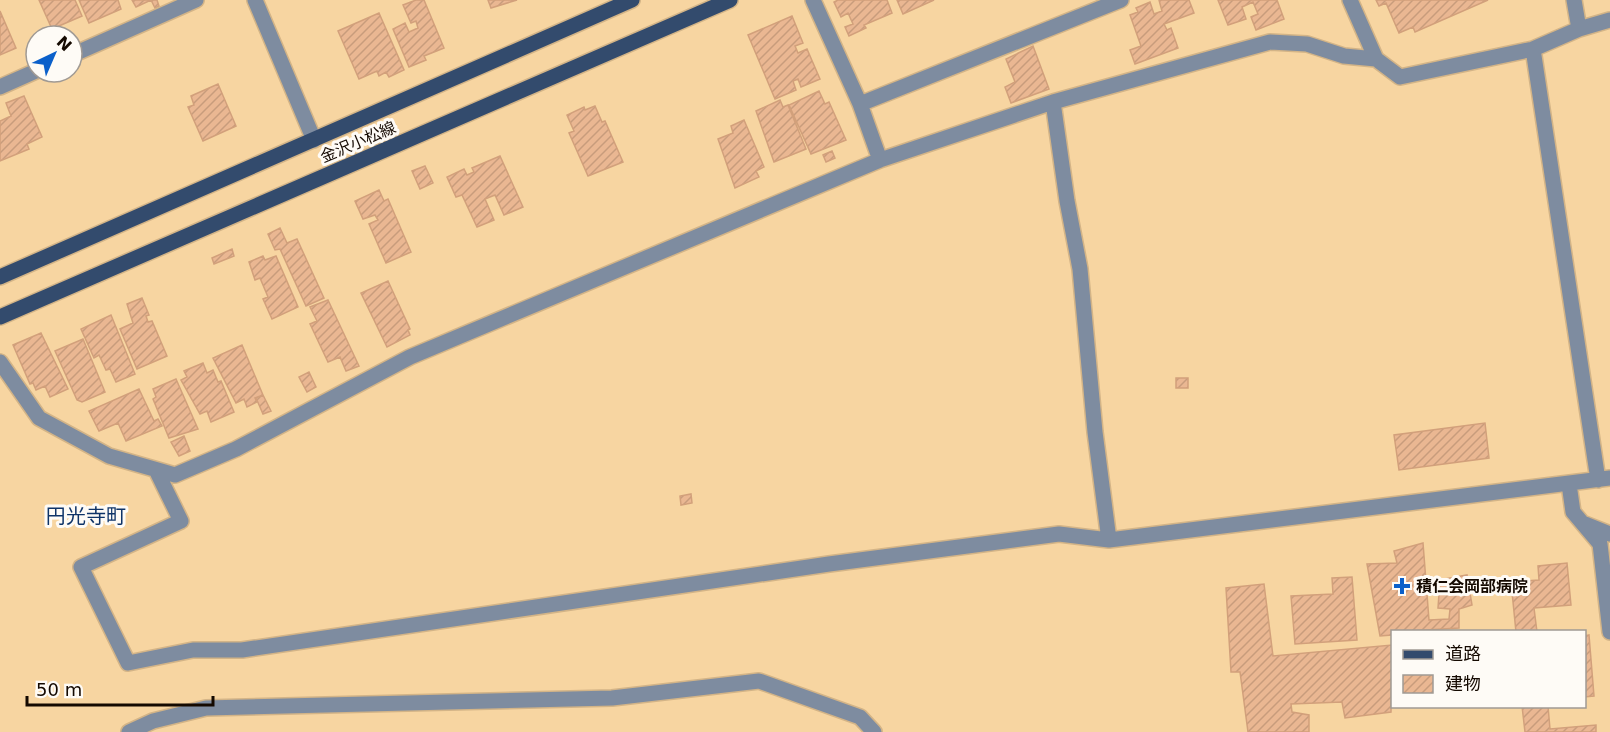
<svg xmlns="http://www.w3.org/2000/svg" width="1610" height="732" font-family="'DejaVu Sans','Noto Sans JP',sans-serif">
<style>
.building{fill:url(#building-hatch);stroke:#d2a07b;stroke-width:1.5}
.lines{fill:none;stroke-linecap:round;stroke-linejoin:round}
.street-casing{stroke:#d3b487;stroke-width:18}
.primary-casing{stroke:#d3b487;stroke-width:18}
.street{stroke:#7e8ca0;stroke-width:15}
.primary{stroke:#334b6d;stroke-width:15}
.poi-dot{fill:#0b60ca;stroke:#fefbf6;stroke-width:2}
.labels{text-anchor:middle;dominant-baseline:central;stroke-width:6;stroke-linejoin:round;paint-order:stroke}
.street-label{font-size:16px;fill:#140900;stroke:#fefbf6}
.poi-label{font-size:16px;font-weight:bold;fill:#140900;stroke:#fefbf6;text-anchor:start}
.quarter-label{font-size:20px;fill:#0f3468;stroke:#fefbf6}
</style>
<defs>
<pattern id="building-hatch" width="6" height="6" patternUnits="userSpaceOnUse" patternTransform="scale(1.5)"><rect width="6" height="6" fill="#eab792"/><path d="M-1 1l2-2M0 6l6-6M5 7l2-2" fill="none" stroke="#c89c7c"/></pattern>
</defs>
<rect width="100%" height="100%" fill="#f7d5a1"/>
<path class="building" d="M39 0H75L82 16 52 29Z
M79 0H118L121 9 89 23Z
M132 0H157L159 6 155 8 151 0 136 7Z
M416 0H424L444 48 424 56 426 60 409 67 393 29 405 23 409 32 418 28 416 21 411 23 403 5Z
M488 0H517L491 8Z
M838 0H887L892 13 864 25 866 28 849 36 845 27 853 24 848 13 841 17 834 2Z
M897 0H934L903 14Z
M1159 0H1189L1194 13 1164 24 1167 30 1171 28 1178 48 1135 64 1130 50 1141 46 1130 15 1138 12 1136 8 1150 2 1154 14 1162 11Z
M1218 0H1277L1284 19 1256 30 1251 17 1258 14 1253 2 1242 7 1246 19 1228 25Z
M1376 0H1488L1415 32 1413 27 1399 33 1386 3 1379 6Z
M0 11 16 48 0 55Z
M379 13 404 70 389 77 386 72 379 76 377 71 359 79 338 31Z
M792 16 803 43 795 46 798 53 807 49 820 79 801 87 798 79 793 81 796 90 775 99 748 35Z
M1033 46 1049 89 1011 103 1005 87 1015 82 1006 59Z
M218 84 236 126 203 141 188 107 194 105 191 96Z
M819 91 825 104 829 102 846 140 811 154 789 105Z
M24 96 42 137 27 144 29 149 0 161V121L11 116 6 103Z
M780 100 783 107 788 105 806 149 774 162 756 111Z
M595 106 602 122 605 121 623 162 588 176 569 133 574 131 567 115 584 107 585 110Z
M744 120 764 167 756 171 759 177 735 188 718 139 733 133 731 126Z
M832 151 835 158 826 162 823 155Z
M500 156 523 207 504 215 495 195 485 199 494 220 477 227 462 195 456 197 447 177 464 169 467 175 474 172 472 168Z
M425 166 433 183 420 189 412 171Z
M379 190 384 201 388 199 411 252 386 263 369 224 378 220 375 215 363 219 355 201Z
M280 228 287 243 297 239 324 298 306 306 280 249 275 250 268 234Z
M232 249 234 256 214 264 212 258Z
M263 256 265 260 276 256 298 307 272 319 263 299 268 297 260 278 255 280 249 262Z
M388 281 410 329 408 330 410 335 387 347 361 293Z
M142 298 149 315 146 316 148 322 152 321 167 356 137 369 120 329 133 323 127 304Z
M328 300 359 366 346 371 340 357 328 362 310 324 317 321 310 307Z
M111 315 135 374 116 382 110 369 106 370 99 355 94 358 81 329Z
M41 333 68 389 50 397 45 386 36 390 33 383 30 384 13 345Z
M83 339 105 392 82 402 77 400 55 351Z
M242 345 263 395 255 398 257 402 247 407 244 399 236 403 213 358Z
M203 363 207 373 213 370 218 382 221 381 234 412 211 422 207 411 200 414 181 380 187 377 184 371Z
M309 372 316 387 307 392 299 377Z
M1176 378H1188V388H1176Z
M176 379 198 429 169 438 153 399 156 397 153 389Z
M139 389 154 421 158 419 162 426 126 441 118 423 99 431 89 411Z
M263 395 271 411 263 414 256 398Z
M1485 423 1489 458 1399 470 1394 435Z
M184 436 190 451 179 456 171 442Z
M691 494 692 503 681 505 680 496Z
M1423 543 1429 620 1449 619 1450 609 1438 608 1440 580 1467 575 1472 605 1459 609V628L1392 632V635L1380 636 1367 564 1397 563 1394 551Z
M1567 563 1571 605 1534 608 1537 632H1516L1511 582 1539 580 1538 566Z
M1352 577 1357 640 1295 644 1291 596 1333 594 1332 578Z
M1264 584 1273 656 1392 645 1391 712 1345 718 1342 702 1291 704 1292 712 1309 715V732H1248L1240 672H1231L1226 588Z
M1589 635 1594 696 1584 697V636Z
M1522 706H1548L1550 729 1596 725V732H1525Z"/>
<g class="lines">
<g class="street-casing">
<path id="street" d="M255 0 314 140
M813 0 860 104 880 160
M1350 0 1376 59
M1579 29 1610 20
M1533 49 1598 480
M72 55 196 0
M0 87 36 71
M1053 102 1067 201 1080 269 1095 432 1109 540
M860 104 1121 0
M0 362 39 418 109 456 175 475 236 449 410 357 880 160 1053 102 1270 42 1307 44 1344 56 1376 59 1400 77 1533 49 1579 29 1574 0
M156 470 181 521 81 567 128 663 193 650H242L829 564 1059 534 1109 540 1610 478
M1569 484 1573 512 1600 544 1610 632
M1585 524 1610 534
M129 732 153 721 206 708 612 698 759 681 860 717 874 732"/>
</g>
<g class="primary-casing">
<path id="primary" d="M0 277 632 0
M0 317 730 0"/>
</g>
<use href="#street" class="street"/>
<use href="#primary" class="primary"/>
</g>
<path class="poi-dot" d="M1399 577h6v6h6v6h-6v6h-6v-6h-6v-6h6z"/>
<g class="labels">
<g class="street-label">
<text transform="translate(358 142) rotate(-23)">金沢小松線</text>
</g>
<g class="poi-label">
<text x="1416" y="586">積仁会岡部病院</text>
</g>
<g class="quarter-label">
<text x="86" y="516">円光寺町</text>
</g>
</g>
<rect x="1391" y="630" width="195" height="78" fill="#fefbf6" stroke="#a09a94" stroke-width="1.5"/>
<rect x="1403" y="650" width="30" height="9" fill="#334b6d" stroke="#a09a94" stroke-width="1.5"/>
<text x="1445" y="660" font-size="18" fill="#140900">道路</text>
<rect x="1403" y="675" width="30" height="18" fill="url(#building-hatch)" stroke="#a09a94" stroke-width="1.5"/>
<text x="1445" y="690" font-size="18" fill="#140900">建物</text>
<g transform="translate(54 54) rotate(44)"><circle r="28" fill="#fefbf6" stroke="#a09a94" stroke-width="1.5"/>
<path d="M0-4.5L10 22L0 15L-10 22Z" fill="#0b60ca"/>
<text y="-9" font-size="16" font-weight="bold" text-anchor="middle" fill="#140900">N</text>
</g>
<path d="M27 696v9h186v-9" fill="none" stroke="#140900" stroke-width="3"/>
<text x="36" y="696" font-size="18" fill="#140900" stroke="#fefbf6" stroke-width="4.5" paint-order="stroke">50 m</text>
</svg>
